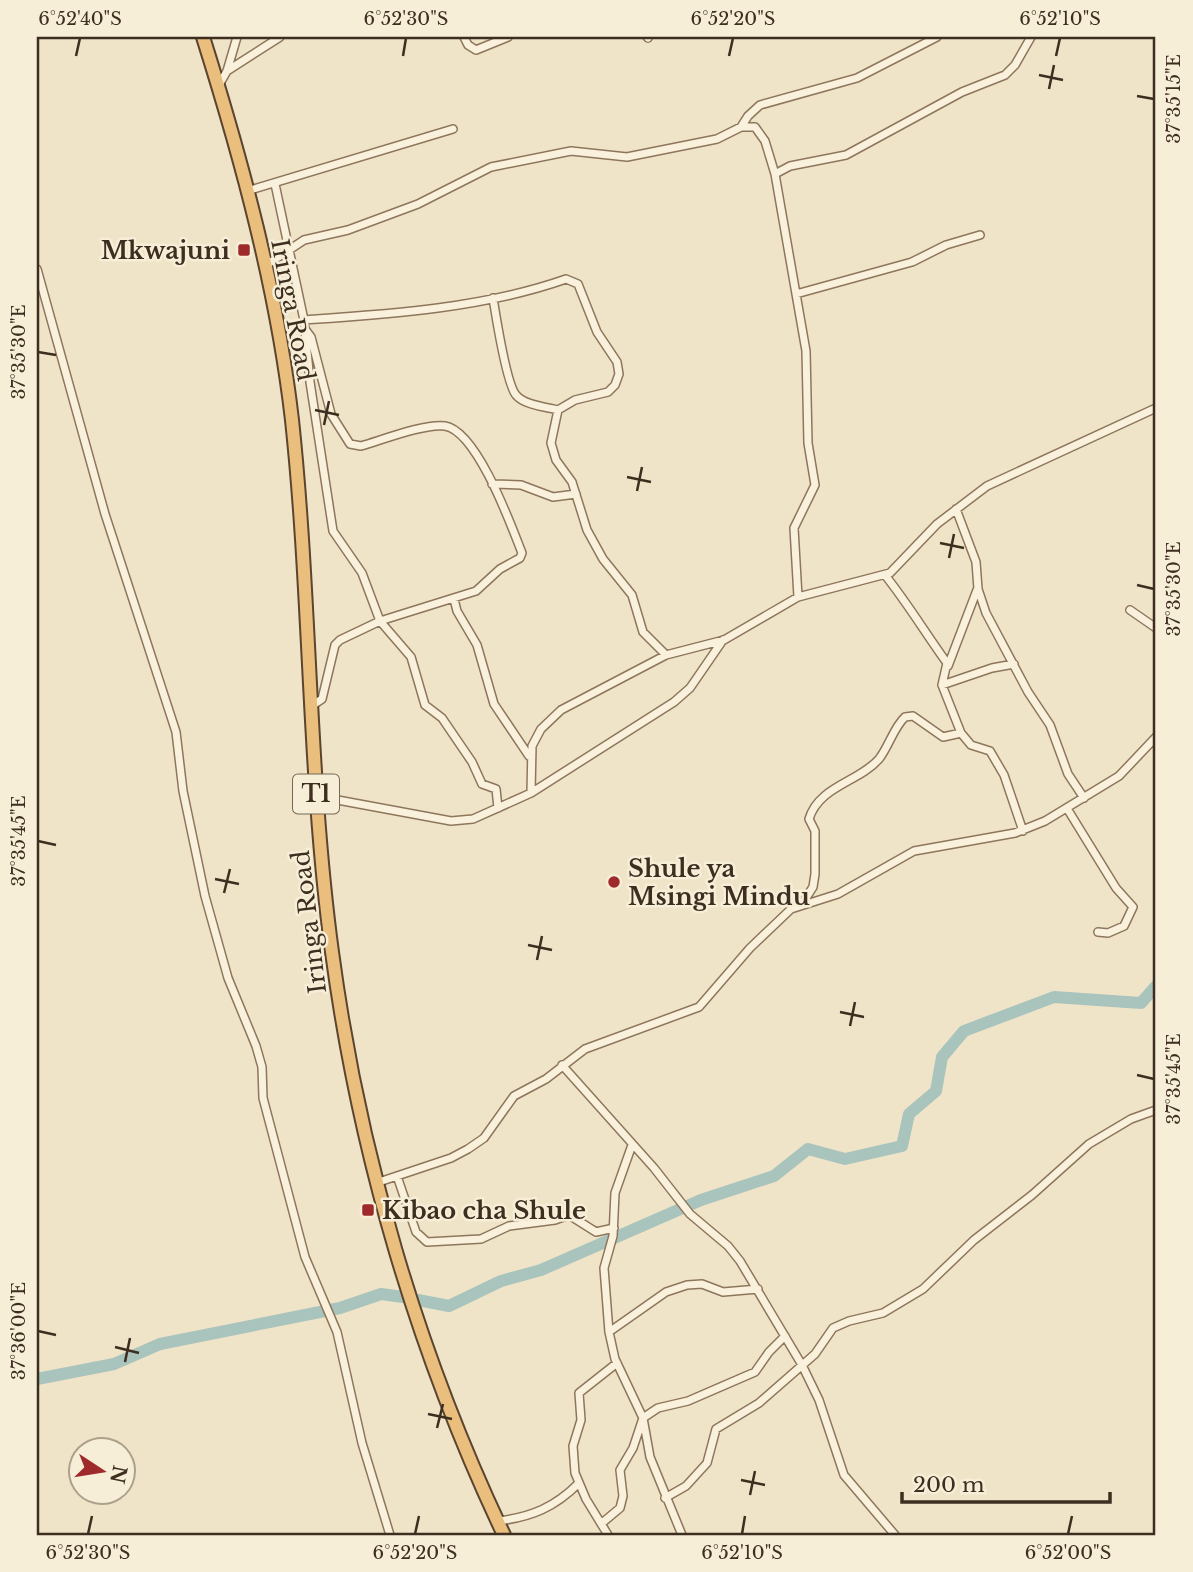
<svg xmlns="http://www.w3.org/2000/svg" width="1193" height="1572" font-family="'Libre Baskerville',serif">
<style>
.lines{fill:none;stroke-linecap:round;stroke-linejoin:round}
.river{stroke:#a9c4bc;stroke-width:12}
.minor-casing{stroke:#8d765c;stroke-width:10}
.trunk-casing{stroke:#5b4430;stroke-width:16}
.minor{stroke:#faf1dc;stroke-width:7}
.trunk{stroke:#eabe7c;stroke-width:12}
.ticks{fill:none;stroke:#3d2e20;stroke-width:2.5}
.poi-dot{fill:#9e2a2b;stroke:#f7eed8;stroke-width:2.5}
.labels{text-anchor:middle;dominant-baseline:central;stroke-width:5;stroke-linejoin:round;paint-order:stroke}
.shield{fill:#f7eed8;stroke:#756857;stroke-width:2}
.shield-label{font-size:23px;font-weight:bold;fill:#3d2e20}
.poi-label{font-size:24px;font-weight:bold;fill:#3d2e20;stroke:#f7eed8;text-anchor:start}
.street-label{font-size:24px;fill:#3d2e20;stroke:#f7eed8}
.neatline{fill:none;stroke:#3d2e20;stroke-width:2.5}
.ticks-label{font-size:18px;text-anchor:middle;fill:#3d2e20}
</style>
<rect width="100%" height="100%" fill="#f0e4c8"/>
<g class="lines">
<path class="river" d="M418 1300 449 1306 501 1281 541 1270 701 1200 774 1176 808 1149 845 1159 902 1146 909 1114 936 1091 942 1057 964 1031 1054 997 1141 1003 1156 986
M37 1379 114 1364 160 1344 340 1308 381 1294 403 1297"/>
<g class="minor-casing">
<path id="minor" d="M464 37 468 45 476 50 508 37
M647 37 648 38
M227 71 280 37
M219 85 227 71 237 37
M741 127 748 116 760 105 857 78 937 37
M775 174 790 166 846 155 962 92 1005 75 1015 65 1031 37
M275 184 304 320 310 382 333 531 362 573 380 621 411 657 425 705 442 718 472 762 482 784 496 789 498 808
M247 191 453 129
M265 266 304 240 348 230 418 204 491 167 571 151 627 157 717 139 741 127H755L765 141 775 174 806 351 808 443 815 485 794 528 798 597
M37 269 105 514 176 732 183 791 205 896 228 978 256 1046 262 1067 263 1098 305 1257 337 1332 362 1443 390 1535
M796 294 912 262 946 245 980 235
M493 298C496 316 506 383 516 395 524 405 546 407 558 410
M304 320C390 314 484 308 566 279L578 284 597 332 617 362 619 374 615 385 608 392 575 400 558 410 551 443 556 460 572 482 587 530 603 559 632 595 643 632 666 655
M305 329 311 337 331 414 350 444 361 446C382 440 426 423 445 426 477 431 511 525 522 553L520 558 500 569 476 591 380 621 340 640 335 645 322 699 313 705
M492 484 521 485 553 497 576 494
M956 509 976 562 978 589 986 613 1028 692 1050 725 1068 774 1084 798
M885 575C908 604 926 634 947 663L942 685 961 733 971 745 990 751 1004 775 1023 831
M454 599 457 611 477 645 494 704 529 756
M1130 610 1156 628
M948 666 977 590
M942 685 992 668 1014 664
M531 793 532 746 541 729 561 710 666 655 724 640 798 597 890 573 937 524 987 486 1156 408
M316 796 451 821 473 819 531 793 674 702 690 688 723 640
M1068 810 1116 888 1133 907 1124 926 1108 933 1098 932
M802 904 813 887 815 874V831L809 819C819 786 859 782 879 759 889 746 894 727 905 717L913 716 943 737 961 733
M562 1065 654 1168 690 1214 728 1246 740 1261 802 1365 819 1400 844 1475 895 1535
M632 1145 615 1193 613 1236 604 1268 609 1332 615 1359 643 1418 650 1457 682 1535
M397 1176 416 1232 427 1242 481 1239 509 1226 555 1220 569 1215 596 1232 614 1228
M376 1183 451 1158 468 1149 484 1138 514 1096 546 1079 585 1049 699 1007 750 948 791 909 838 894 914 851 1015 833 1045 821 1119 776 1156 737
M609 1332 666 1292 687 1285 702 1284 723 1292 758 1289
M665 1498 686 1486 707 1463 716 1429 759 1403 815 1354 833 1328 849 1321 883 1313 923 1289 974 1240 1032 1195 1089 1144 1131 1119 1156 1110
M498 1521C532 1517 555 1507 579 1483
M602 1523 620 1508 623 1496 620 1470 633 1448 643 1418 658 1408 688 1401 755 1372 769 1352 785 1336
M608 1535 586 1499 575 1473 573 1446 581 1420 579 1393 617 1363"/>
</g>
<g class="trunk-casing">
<path id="trunk" d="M203 37C242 161 277 290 292 420 311 597 308 776 332 952 359 1153 417 1352 504 1535"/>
</g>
<use href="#minor" class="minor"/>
<use href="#trunk" class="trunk"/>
</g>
<path class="ticks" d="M76 56 80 38M403 56 406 38M729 56 733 38M1056 56 1060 38M1039 75 1063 80M1049 89 1054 65M1137 96 1154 99M38 352 56 355M315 410 339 415M324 425 329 401M627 477 651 482M637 491 642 467M940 543 964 548M949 558 954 534M1137 585 1154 589M38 841 56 845M215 879 239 884M224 893 230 869M528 945 552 950M537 960 542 936M840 1012 864 1017M850 1026 855 1002M1137 1075 1154 1079M38 1331 56 1335M115 1347 139 1353M125 1362 130 1338M428 1414 452 1419M437 1428 443 1404M741 1480 765 1485M750 1495 755 1471M88 1534 92 1516M415 1534 419 1516M742 1534 745 1516M1068 1534 1072 1516"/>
<g class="poi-dot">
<rect x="237" y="243" width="14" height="14" rx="3.5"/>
<circle cx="614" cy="882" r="7"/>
<rect x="361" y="1203" width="14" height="14" rx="3.5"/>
</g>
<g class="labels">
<rect class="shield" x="293" y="774.5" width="46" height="39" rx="5"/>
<g class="shield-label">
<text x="316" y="794">T1</text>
</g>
<g class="poi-label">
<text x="230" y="250" text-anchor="end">Mkwajuni</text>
<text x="628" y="868">Shule ya<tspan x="628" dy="28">Msingi Mindu</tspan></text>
<text x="382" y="1210">Kibao cha Shule</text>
</g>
<g class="street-label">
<text transform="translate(293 310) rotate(79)">Iringa Road</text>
<text transform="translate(309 922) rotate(-97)">Iringa Road</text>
</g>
</g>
<rect width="1193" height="1572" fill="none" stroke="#f7eed8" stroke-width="77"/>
<g transform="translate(102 1471) rotate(102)"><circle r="33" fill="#f7eed8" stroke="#ada18e" stroke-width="2"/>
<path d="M0-5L12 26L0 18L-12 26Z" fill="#9e2a2b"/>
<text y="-10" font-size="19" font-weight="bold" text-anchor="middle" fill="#3d2e20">N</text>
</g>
<path d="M902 1492v10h208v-10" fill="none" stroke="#3d2e20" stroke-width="3.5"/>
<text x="913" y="1492" font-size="21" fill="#3d2e20" stroke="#f7eed8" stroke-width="5" paint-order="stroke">200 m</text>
<rect x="38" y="38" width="1116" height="1496" class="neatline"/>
<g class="ticks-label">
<text x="80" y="25">6°52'40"S</text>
<text x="406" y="25">6°52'30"S</text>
<text x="733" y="25">6°52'20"S</text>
<text x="1060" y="25">6°52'10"S</text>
<text transform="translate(1174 99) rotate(-90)" y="6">37°35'15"E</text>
<text transform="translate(19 352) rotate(-90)" y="6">37°35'30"E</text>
<text transform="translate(1174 589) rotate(-90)" y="6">37°35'30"E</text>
<text transform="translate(19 841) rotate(-90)" y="6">37°35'45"E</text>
<text transform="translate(1174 1079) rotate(-90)" y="6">37°35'45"E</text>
<text transform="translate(19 1331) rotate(-90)" y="6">37°36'00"E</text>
<text x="88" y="1559">6°52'30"S</text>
<text x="415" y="1559">6°52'20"S</text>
<text x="742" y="1559">6°52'10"S</text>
<text x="1068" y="1559">6°52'00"S</text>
</g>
</svg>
